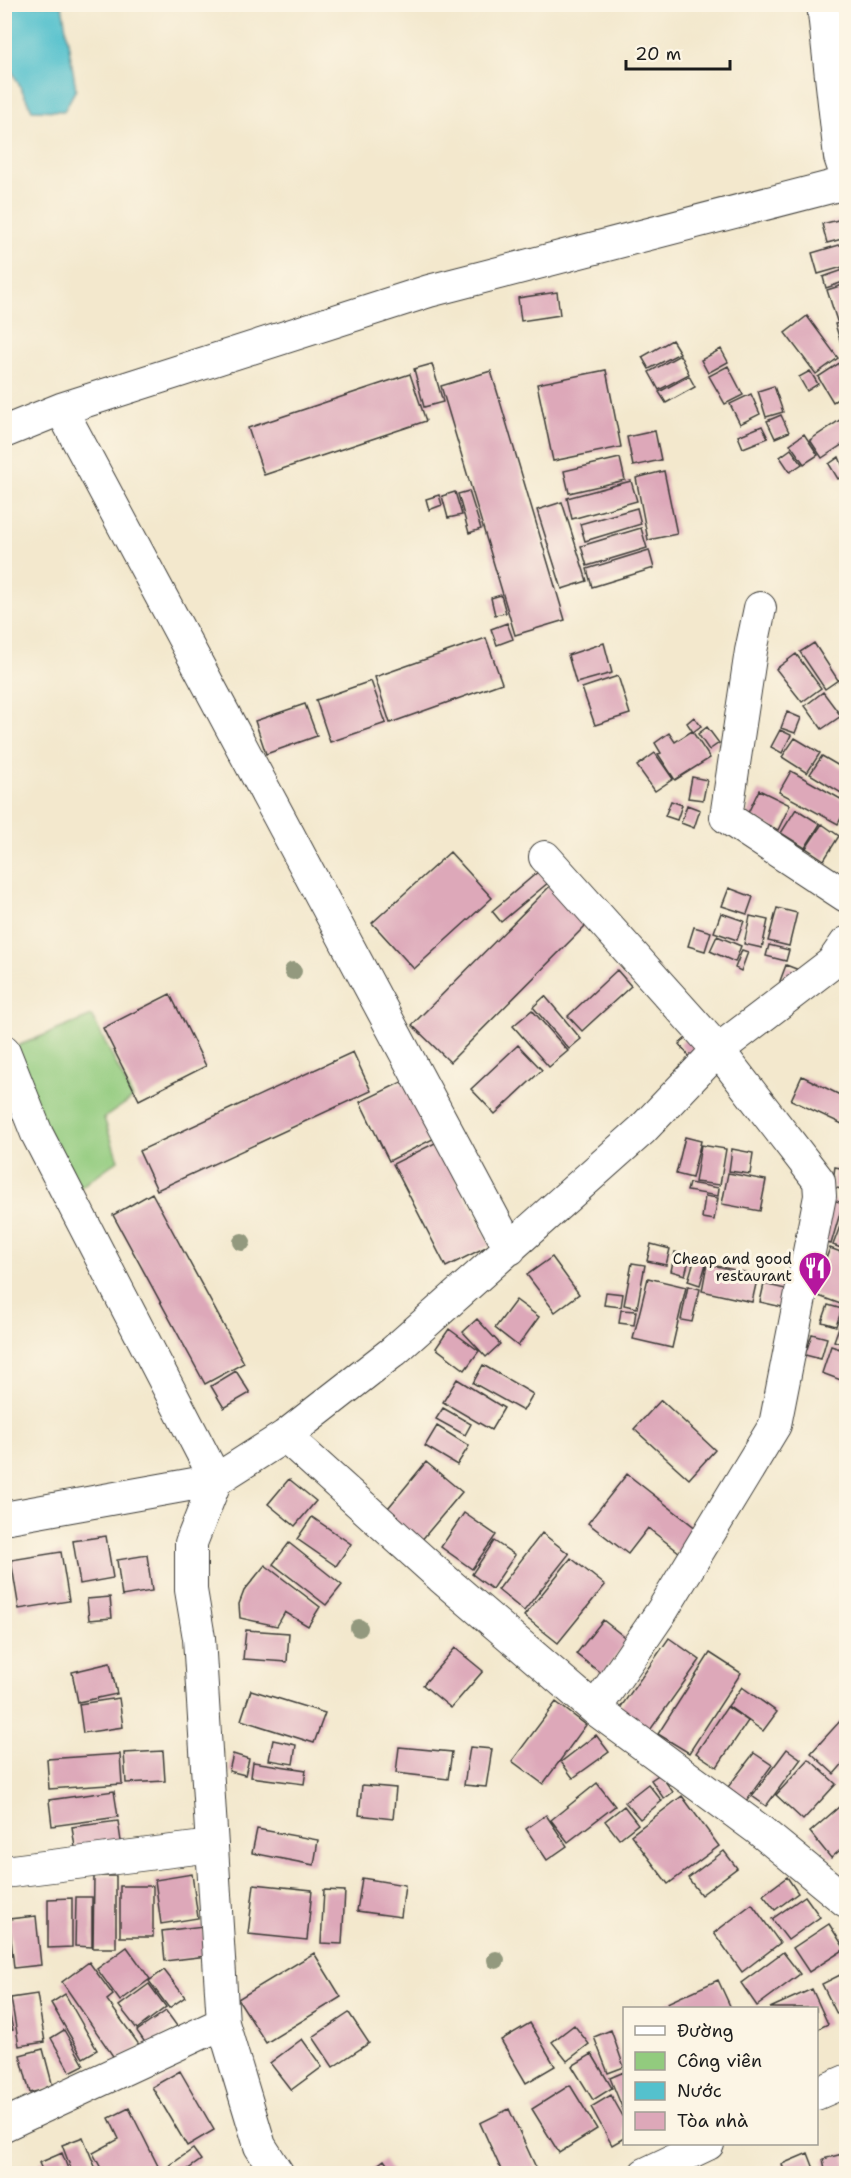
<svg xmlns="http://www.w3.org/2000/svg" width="851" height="2178" font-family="'Shantell Sans',sans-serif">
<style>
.green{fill:#92cb7e;stroke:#57744d;stroke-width:1.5}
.water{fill:#54c1cd;stroke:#386e74;stroke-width:1.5}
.building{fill:#dda8b9}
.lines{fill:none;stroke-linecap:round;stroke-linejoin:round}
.street-casing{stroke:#3c3b37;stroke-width:34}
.street{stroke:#fff;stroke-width:32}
.tree{fill:#93997e}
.labels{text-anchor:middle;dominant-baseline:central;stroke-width:6;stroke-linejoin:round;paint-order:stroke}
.poi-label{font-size:15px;fill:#1c1c1c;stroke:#fcf5e5;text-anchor:end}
</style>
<rect width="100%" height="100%" fill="#fcf5e5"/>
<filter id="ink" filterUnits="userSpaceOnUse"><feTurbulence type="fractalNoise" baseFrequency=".0167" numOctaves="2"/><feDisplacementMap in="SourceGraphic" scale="12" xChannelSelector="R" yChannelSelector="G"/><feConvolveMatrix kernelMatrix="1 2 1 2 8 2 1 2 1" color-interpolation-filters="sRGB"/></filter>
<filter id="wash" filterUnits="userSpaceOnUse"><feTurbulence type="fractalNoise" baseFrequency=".008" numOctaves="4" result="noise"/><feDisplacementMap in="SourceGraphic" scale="24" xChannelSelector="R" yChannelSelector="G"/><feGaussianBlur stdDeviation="1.35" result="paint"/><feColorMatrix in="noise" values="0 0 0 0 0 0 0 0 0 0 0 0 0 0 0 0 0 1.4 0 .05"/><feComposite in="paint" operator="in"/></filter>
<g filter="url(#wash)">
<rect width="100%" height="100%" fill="#f3e8cd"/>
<path class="green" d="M92 1016 133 1098 104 1118 118 1160 69 1195 5 1051Z"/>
<path class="water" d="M4 5H62L76 89 64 111 32 110 11 69 5 47Z"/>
<g id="blocks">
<path class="building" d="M846 218V238L827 243 822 224Z
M846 243V266L818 274 812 253Z
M846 269V281L826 288 823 277Z
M846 284V318L837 321 827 290Z
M557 292 560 315 521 321 518 298Z
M807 316 838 358 816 374 785 333Z
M846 321V355L845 356 835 324Z
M672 340 680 353 649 369 642 357Z
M721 349 728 362 708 373 701 360Z
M680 355 689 374 659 390 649 372Z
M841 362 846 371V394L833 402 818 377Z
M432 364 443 402 424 407 414 369Z
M728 366 743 395 725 404 709 376Z
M606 370 621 447 553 461 537 384Z
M491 371 565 620 515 635 441 386Z
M810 371 818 384 807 391 799 377Z
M410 374 426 421 264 475 248 428Z
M689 376 695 387 666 403 659 392Z
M774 386 783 412 766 417 758 391Z
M751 394 760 414 740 424 730 404Z
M781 415 789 432 775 438 767 421Z
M846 416V442L822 458 810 440Z
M762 426 768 438 743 448 738 436Z
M655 431 661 460 633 466 627 437Z
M804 434 818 455 804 464 790 444Z
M791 449 802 464 790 472 780 457Z
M839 457 846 474 838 479 829 464Z
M620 458 625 480 569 493 564 471Z
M664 471 677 534 648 540 636 478Z
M631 481 637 501 572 519 567 498Z
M469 491 481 529 469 533 458 494Z
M455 492 462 515 448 518 442 496Z
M439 495 442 505 429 510 426 499Z
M562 502 587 581 562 589 537 510Z
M637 508 641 524 585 541 580 524Z
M641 528 647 548 587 566 581 546Z
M649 550 654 568 592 587 587 569Z
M501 595 506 613 495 615 491 598Z
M507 623 513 639 497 645 491 629Z
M486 638 502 683 390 723 375 677Z
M604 643 612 673 576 683 568 655Z
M814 643 838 680 825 689 800 652Z
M796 654 821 688 802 702 776 669Z
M618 676 630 714 595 725 582 688Z
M371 681 386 723 330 742 316 700Z
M823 692 841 716 822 729 805 706Z
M305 704 317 736 266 754 255 721Z
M787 712 801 718 795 733 781 728Z
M694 717 701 726 693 732 687 723Z
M707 727 719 743 709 750 698 734Z
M780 730 791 735 782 753 771 747Z
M692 731 710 758 675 780 658 754 661 753 655 743 669 733 675 742Z
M795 738 820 753 807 773 782 757Z
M655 753 673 779 655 791 637 766Z
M822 756 846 770V796L810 774Z
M791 771 846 802V808L838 824 779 792Z
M692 777 707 780 703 800 688 798Z
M759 790 790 805 778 830 747 815Z
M671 801 682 805 677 820 665 816Z
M687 805 700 810 694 828 681 823Z
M796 809 820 824 805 848 781 833Z
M822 824 839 836 824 860 806 848Z
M450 852 492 898 414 969 372 923Z
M539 871 549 882 501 922 492 911Z
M552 884 589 922 450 1062 412 1025Z
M729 888 753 897 747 914 722 906Z
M777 908 797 913 789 946 768 941Z
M721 913 744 921 737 940 714 932Z
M750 916 768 920 762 948 744 944Z
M694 927 711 932 705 951 688 946Z
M717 936 741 946 735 962 710 951Z
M769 945 789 950 786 961 766 956Z
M742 950 748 952 741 971 735 968Z
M786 965 799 970 794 986 780 981Z
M617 970 631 986 582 1031 568 1016Z
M170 994 206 1066 139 1100 103 1028Z
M545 996 581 1039 569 1049 533 1007Z
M532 1010 568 1051 549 1067 513 1026Z
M692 1033 707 1051 694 1062 679 1044Z
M518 1045 542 1070 495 1114 471 1089Z
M353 1052 371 1091 157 1190 139 1151Z
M802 1076 846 1098V1114L842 1124 791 1100Z
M408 1079 437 1137 389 1161 360 1102Z
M685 1137 701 1141 692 1178 676 1174Z
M437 1142 490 1245 446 1267 393 1164Z
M701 1145 726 1149 720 1185 695 1182Z
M732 1149 753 1153 750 1174 729 1171Z
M835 1167 846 1169V1190L832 1187Z
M728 1173 766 1180 760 1211 722 1204Z
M689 1183 719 1188 718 1196 687 1191Z
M152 1193 244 1363 205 1384 113 1215Z
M705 1196 718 1198 714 1220 702 1218Z
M826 1198 843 1203 831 1244 814 1239Z
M846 1210V1250L833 1245Z
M651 1244 670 1249 666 1265 647 1261Z
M830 1248 846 1254V1306L813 1294Z
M675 1252 690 1256 685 1275 671 1271Z
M552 1257 579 1294 555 1312 527 1275Z
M695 1257 707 1260 700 1285 688 1281Z
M632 1263 645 1265 637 1308 624 1305Z
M707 1264 758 1275 752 1302 702 1291Z
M648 1278 686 1287 672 1348 633 1339Z
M764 1284 794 1291 791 1309 760 1302Z
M688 1286 700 1289 692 1322 681 1320Z
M606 1292 623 1294 621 1307 604 1305Z
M516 1300 539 1317 518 1346 495 1328Z
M828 1305 842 1309 836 1326 822 1322Z
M846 1308V1345L834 1341Z
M621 1310 636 1311 634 1325 619 1323Z
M477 1319 500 1344 486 1357 463 1332Z
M449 1329 479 1351 465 1370 436 1348Z
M812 1334 827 1338 821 1359 805 1355Z
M831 1346 846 1351V1382L822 1373Z
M483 1365 533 1394 523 1411 473 1383Z
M236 1371 250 1393 224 1408 211 1386Z
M457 1379 504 1408 491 1430 443 1402Z
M661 1400 715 1450 689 1479 634 1429Z
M443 1408 471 1424 465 1435 436 1419Z
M437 1426 469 1446 457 1465 425 1446Z
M426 1462 462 1492 420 1542 384 1513Z
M627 1474 702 1533 684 1556 648 1528 628 1554 588 1523Z
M289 1479 316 1501 295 1526 268 1504Z
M464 1513 496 1535 472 1569 441 1547Z
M312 1517 351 1544 336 1566 297 1539Z
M542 1533 569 1554 524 1611 498 1590Z
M106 1536 113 1578 80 1584 73 1541Z
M494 1541 515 1555 492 1589 472 1574Z
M289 1543 342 1585 326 1605 273 1564Z
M61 1552 69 1601 19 1609 11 1560Z
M147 1555 152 1591 122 1596 117 1560Z
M571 1558 605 1585 558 1643 524 1616Z
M265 1565 320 1607 308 1626 285 1612 277 1626 240 1618 239 1604 244 1591Z
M110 1597 112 1618 89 1620 87 1599Z
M603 1620 628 1640 602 1674 576 1654Z
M246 1630 289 1633 287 1662 243 1659Z
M669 1638 700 1660 648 1733 618 1711Z
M455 1648 483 1671 451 1708 423 1685Z
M710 1653 741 1673 689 1753 658 1734Z
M110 1663 117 1694 78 1702 72 1672Z
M742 1687 777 1712 763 1731 728 1706Z
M251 1690 325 1713 314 1743 241 1720Z
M119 1698 123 1727 83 1733 79 1704Z
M556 1702 586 1725 543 1784 512 1761Z
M727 1707 748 1721 717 1767 696 1753Z
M841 1720 846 1725V1760L834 1774 811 1753Z
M596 1735 609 1752 573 1778 561 1762Z
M273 1740 296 1745 293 1764 269 1760Z
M399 1747 452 1752 448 1779 396 1773Z
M470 1747 492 1749 486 1787 464 1785Z
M787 1749 801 1759 766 1806 752 1796Z
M163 1751 165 1781 126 1783 124 1753Z
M754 1753 772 1765 746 1801 728 1787Z
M120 1754 122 1784 49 1789 47 1759Z
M233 1754 249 1759 245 1775 229 1771Z
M809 1759 836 1784 803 1820 776 1795Z
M253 1762 306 1770 304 1784 251 1777Z
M660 1774 673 1792 664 1799 651 1780Z
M597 1783 615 1806 568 1842 551 1820Z
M648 1784 662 1801 640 1819 625 1802Z
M362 1785 396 1788 393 1819 359 1815Z
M114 1791 118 1817 52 1826 49 1800Z
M682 1796 719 1846 668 1884 631 1835Z
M846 1801V1845L831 1858 810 1832Z
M624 1806 638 1824 619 1839 605 1821Z
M546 1815 567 1846 547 1860 526 1829Z
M118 1821 122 1848 76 1854 72 1827Z
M257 1829 318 1840 314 1865 252 1853Z
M724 1851 737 1868 701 1895 688 1878Z
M192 1874 198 1918 161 1924 155 1880Z
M94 1876H116V1948H93Z
M787 1877 798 1893 775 1910 763 1895Z
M362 1878 405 1885 401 1917 357 1911Z
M254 1884 312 1890 307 1940 248 1934Z
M120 1886H153V1937H120Z
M324 1890 345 1891 342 1944 321 1943Z
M805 1896 820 1917 788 1940 772 1919Z
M76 1897H92V1947L75 1946Z
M72 1898V1947L48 1948V1899Z
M752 1904 780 1943 742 1972 714 1933Z
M36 1916 41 1965 14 1968 9 1919Z
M829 1924 845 1949 809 1972 793 1948Z
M203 1926 207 1956 165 1961 162 1931Z
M127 1947 150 1979 120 2001 97 1969Z
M783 1952 800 1974 757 2006 741 1983Z
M314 1953 341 1997 266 2043 238 1999Z
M89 1962 113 1995 107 2000 140 2046 117 2062 62 1982Z
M164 1970 185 1997 169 2008 149 1981Z
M846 1972V2010L837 2014 822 1984Z
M718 1980 731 2008H670L667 2003Z
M149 1984 166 2007 137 2029 119 2006Z
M4 1986 13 2030 4 2031Z
M812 1989 828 2024 816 2030V2008H770Z
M37 1994 45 2042 19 2046 11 1998Z
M65 1994 97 2050 83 2058 51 2003Z
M166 2011 177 2026 148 2047 137 2031Z
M349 2013 369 2043 333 2067 313 2037Z
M530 2023 555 2066 526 2083 501 2040Z
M574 2025 589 2044 567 2061 552 2042Z
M64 2030 84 2065 70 2072 51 2038Z
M611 2030 624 2067 608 2073 594 2037Z
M302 2039 322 2067 291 2090 270 2063Z
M43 2049 53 2087 30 2093 20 2055Z
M592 2054 612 2088 593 2100 572 2066Z
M180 2071 214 2130 187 2146 152 2087Z
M624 2072V2112L610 2078Z
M570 2085 597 2129 559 2153 532 2109Z
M611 2095 624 2118V2138L612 2145 591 2107Z
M129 2108 162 2174H104L93 2153 119 2139 109 2118Z
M509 2109 539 2174H503L480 2123Z
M83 2137 98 2174H73L62 2145Z
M193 2149 201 2160 181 2174H174L169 2166Z
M62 2153 70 2174H44L39 2163Z
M808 2153 816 2174H785L782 2164Z
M846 2153V2174H826L823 2159Z
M384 2160 394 2174H365Z"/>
</g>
</g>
<g filter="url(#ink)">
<use href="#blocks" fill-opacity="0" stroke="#3c3b37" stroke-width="1.5"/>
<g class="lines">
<g class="street-casing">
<path id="street" d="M823 4 840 157 846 175
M61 409 510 1249
M4 432 61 409 429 291 846 183
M760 608 751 651 726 817 846 896
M545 857 718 1050 819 1181 820 1196 775 1425 662 1611 595 1709
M4 1051 37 1134 216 1480 4 1518
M285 1436 441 1577 595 1709 758 1829 846 1901
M4 1872 212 1846
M816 2094 846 2081
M4 2125 223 2023
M278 2174 260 2146 223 2023 199 1638 191 1590V1543L216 1480 285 1436 394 1351 642 1130 718 1050 832 963 846 943
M645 2174 708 2144"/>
</g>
<use href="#street" class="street"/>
</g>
<g class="tree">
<circle cx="293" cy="971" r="9"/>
<circle cx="242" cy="1242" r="9"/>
<circle cx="359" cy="1628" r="9"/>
<circle cx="496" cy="1960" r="9"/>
</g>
</g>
<defs>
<g id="restaurant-pin" transform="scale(1.725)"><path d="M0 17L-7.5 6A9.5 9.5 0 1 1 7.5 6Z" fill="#b5179e" stroke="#fcf5e5"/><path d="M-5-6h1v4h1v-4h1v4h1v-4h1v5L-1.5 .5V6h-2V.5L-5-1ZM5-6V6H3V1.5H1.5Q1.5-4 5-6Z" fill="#fff"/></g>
</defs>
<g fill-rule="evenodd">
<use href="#restaurant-pin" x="815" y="1268"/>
</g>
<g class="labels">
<g class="poi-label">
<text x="792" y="1259">Cheap and good<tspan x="792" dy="17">restaurant</tspan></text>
</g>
</g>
<rect width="851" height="2178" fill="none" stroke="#fcf5e5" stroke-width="24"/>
<rect x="623" y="2007" width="195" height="138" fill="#fcf5e5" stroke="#a29e95" stroke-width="1.5"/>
<rect x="635" y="2026" width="30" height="9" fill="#ffffff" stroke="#a29e95" stroke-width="1.5"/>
<text x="677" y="2037" font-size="18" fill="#1c1c1c">Đường</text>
<rect x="635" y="2052" width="30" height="18" fill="#92cb7e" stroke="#a29e95" stroke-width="1.5"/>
<text x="677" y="2067" font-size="18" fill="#1c1c1c">Công viên</text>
<rect x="635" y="2082" width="30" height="18" fill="#54c1cd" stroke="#a29e95" stroke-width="1.5"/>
<text x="677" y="2097" font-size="18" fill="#1c1c1c">Nước</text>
<rect x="635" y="2112" width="30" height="18" fill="#dda8b9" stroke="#a29e95" stroke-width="1.5"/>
<text x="677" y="2127" font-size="18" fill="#1c1c1c">Tòa nhà</text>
<path d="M626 60v9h104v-9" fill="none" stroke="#1c1c1c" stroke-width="3"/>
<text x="635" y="60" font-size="18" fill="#1c1c1c" stroke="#fcf5e5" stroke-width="4.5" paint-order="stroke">20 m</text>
</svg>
